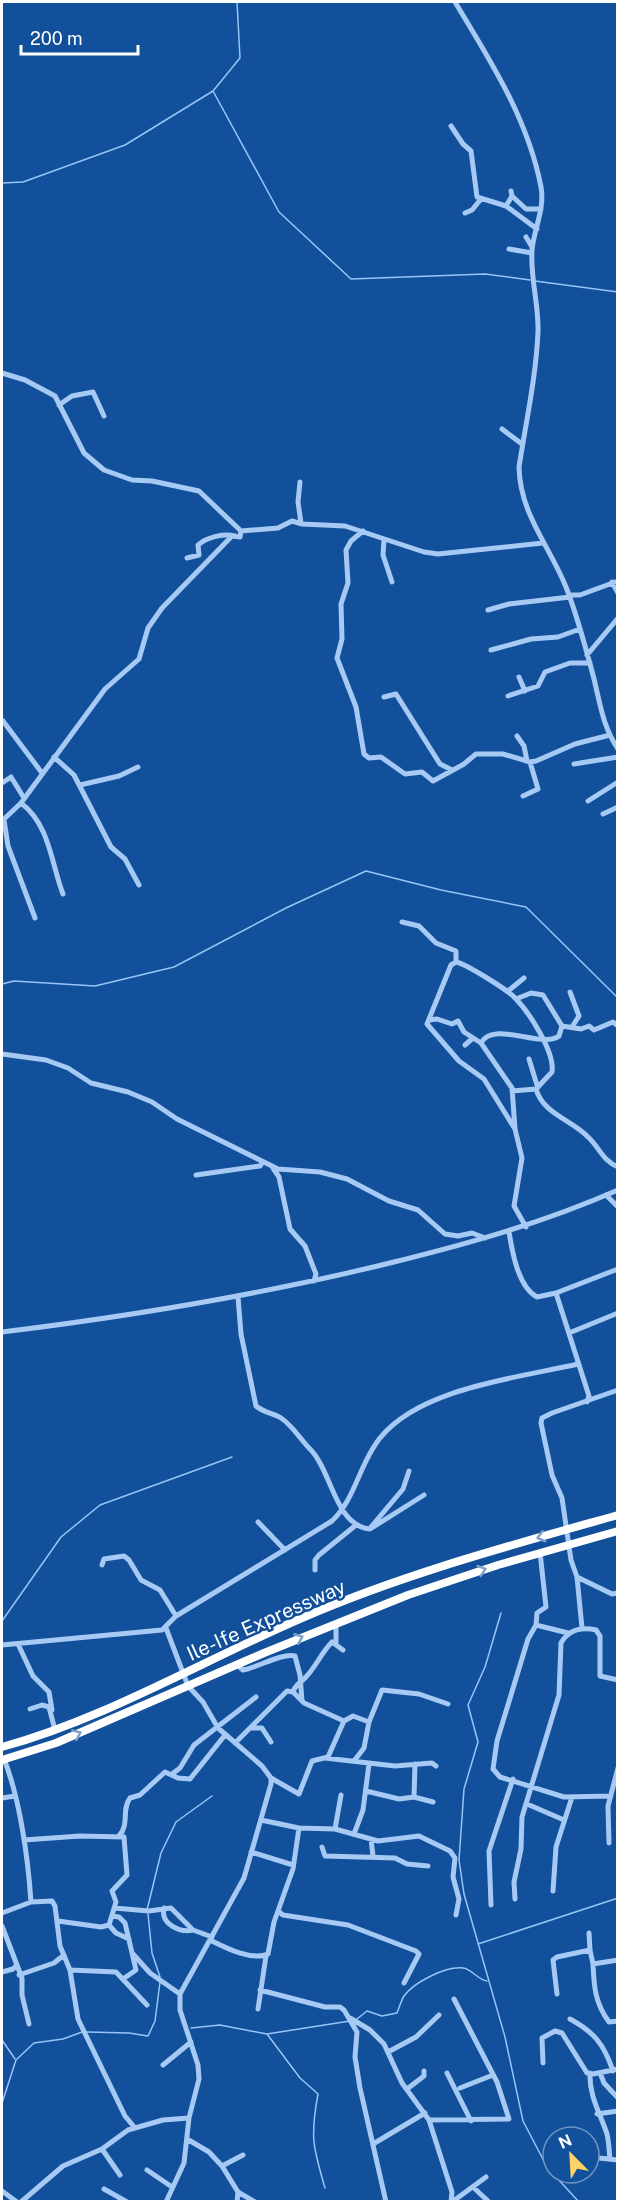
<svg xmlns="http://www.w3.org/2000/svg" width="619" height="2203" font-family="'Public Sans',sans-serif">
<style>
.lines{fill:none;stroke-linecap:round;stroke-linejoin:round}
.stream{stroke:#98c5f7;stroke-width:1.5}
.minor{stroke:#a6caf4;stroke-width:5}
.highway{stroke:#fff;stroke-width:8}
.oneway{stroke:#7d9fc8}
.labels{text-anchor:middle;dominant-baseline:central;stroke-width:5;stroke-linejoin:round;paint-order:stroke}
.street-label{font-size:20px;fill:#fff;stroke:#12509b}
</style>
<rect width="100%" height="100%" fill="#12509b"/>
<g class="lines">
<path class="stream" d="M213 91 279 212 351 279 485 274 530 280
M2 183 23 182 125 145 213 91 240 58 237 2
M535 281 618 292
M2 984 14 981 95 986 174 967 286 908 366 871 441 890 526 907 618 998
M501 1613 485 1667 468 1705 478 1742 464 1789 459 1860 464 1894 505 2037 523 2121 547 2167 579 2202
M2 1621 61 1537 100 1505 232 1457
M147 1910 161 1853 176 1822 212 1796
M148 1914 152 1953 160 1977
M478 1944 618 1898
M357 2019 367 2011 382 2016 397 2013C399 2008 401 2001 404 1996 414 1982 446 1966 463 1968 472 1969 478 1980 487 1981
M191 2028 220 2025 267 2034 350 2021
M87 2032 129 2033 148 2036 155 2021 160 1982
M267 2034 300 2078 318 2094C310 2137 313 2147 325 2188
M2 2040 15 2059
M2 2103 16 2060 34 2043 63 2039 82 2032"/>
<path class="minor" d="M455 2C490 60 528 119 541 187 545 209 534 229 532 250 530 278 539 304 538 332 536 377 526 422 519 467 520 514 549 545 566 587 577 615 585 645 593 675 600 702 602 725 618 749
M451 126 463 144 471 151 477 197 506 206 537 229
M512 196 526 209H541
M506 206 512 196 511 191
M465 213 472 210 481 199
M526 237 532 247
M509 249 532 253
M2 373 25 380 55 396 84 453 104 470 132 480 152 481 199 491 241 531
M59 405 72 396 93 392 104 416
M502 429 522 444
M300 482 298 502 301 523
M363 531 351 541 346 550 348 583 341 604 342 639 337 658 356 707 364 754 369 758 381 757 405 774 422 772 433 781 464 764 476 754H503L530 762 536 761 575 744 610 735
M384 539 383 555 392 582
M187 558 199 555 198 545C207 537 224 533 235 536
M612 582 618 593
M569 595H580L618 581
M488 610 509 604 570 597
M491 650 531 639 558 637 580 629
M587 655 618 618
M519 677 525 691
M508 696 538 686 545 672 570 663H590
M384 697 396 694 440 764 450 769
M3 721 42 773
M517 736 524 746 527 761
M54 757 74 775 111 847 125 859 139 885
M574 764 618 757
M2 783 11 777 24 798
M80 785 119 776 138 767
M523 796 538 789 530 762
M588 801 618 782
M21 803C50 825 51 863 63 894
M603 814 618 807
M4 820 8 846 35 918
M2 821 21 803 105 689 139 659 148 628 162 608 232 536 240 537 241 531 278 528 292 521 302 524 345 526 424 552 438 554 543 543
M402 922 419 926 436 943 456 951V962L451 965 427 1024 459 1061 484 1079 515 1129
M456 962C466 964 508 990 515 998 529 1012 555 1052 552 1072L536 1089 512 1091
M508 991 524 978
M570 992 579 1016 572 1027
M516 999 531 993 543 995 562 1026
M429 1020 437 1019 452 1024 458 1021 464 1032 481 1043 512 1088 515 1129 522 1158 514 1206 526 1227
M481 1043C493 1020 543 1049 559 1036L562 1026 581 1029 589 1026 594 1030 613 1022 618 1026
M465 1045 473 1038
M2 1054 46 1060 68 1068 91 1083 128 1092 152 1102 177 1119 278 1169 320 1172 347 1179 389 1201 418 1210 445 1234 458 1236 472 1233 485 1238
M529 1059 537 1085
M536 1089C543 1114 572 1120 588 1137 600 1148 602 1160 618 1167
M273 1168 279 1177 290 1229 305 1246 316 1274 314 1281
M196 1175 260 1166 262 1163
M606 1195 618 1207
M509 1232C512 1251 518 1287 537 1297L556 1293 618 1269
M556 1293 589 1396 587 1402
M238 1297 241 1334 256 1406C264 1413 273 1413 281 1418 292 1425 301 1440 310 1449 332 1471 335 1526 370 1529L424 1495
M2 1332C133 1316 265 1294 394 1262 471 1243 545 1222 618 1190
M569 1333 618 1313
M618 1390 552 1413 542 1418 541 1423 552 1475 562 1498 571 1560 577 1577 612 1594 618 1593
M258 1522 285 1550
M371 1527 403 1489 409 1471
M540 1552 546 1607 537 1613 536 1625 528 1639 497 1741 493 1769 500 1777 564 1797 610 1796
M102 1565 104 1559 124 1556 129 1560 141 1580 160 1590 176 1616
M315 1570V1560L319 1555 356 1525
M577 1577 582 1628
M536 1625 568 1633
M166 1628 188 1686 203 1702 218 1728 262 1766 271 1778V1784L244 1878 180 1994V2010L198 2065 199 2079 189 2118 184 2163 166 2202
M332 1642 343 1650
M18 1644 33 1676 49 1692 52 1710
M2 1645 162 1630 176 1616 332 1521C356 1498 359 1464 380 1438 420 1388 517 1378 578 1364
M237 1665 243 1670C259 1667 281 1653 295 1656L300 1675 302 1701
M293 1692C295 1685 300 1683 305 1678 316 1667 321 1653 332 1642L336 1643V1623
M30 1709 42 1705 49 1707 55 1730
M251 1728H262L271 1742
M235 1743 287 1691 293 1692 304 1703 344 1721
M325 1758 395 1766 432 1763 436 1766
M4 1759C20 1799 28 1858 31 1902
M354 1761 364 1748 369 1722 382 1690 419 1694 448 1704
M415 1764 414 1797 433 1802
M172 1774 180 1768 194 1745 256 1697
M271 1778 299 1794 312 1761 328 1757 344 1721 353 1716 369 1722
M366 1791 399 1799 414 1797
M2 1798 15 1796
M527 1804 564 1820
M261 1820 299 1828 335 1829 378 1841 419 1836 450 1851 455 1858 453 1877 459 1899 456 1915
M335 1829 341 1795
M354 1834 363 1810 369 1764
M119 1836C130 1824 121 1810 130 1798L140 1795 165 1772 178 1778 190 1779 225 1735
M371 1839 373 1856
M24 1840 80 1836 124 1837 127 1875 112 1891 116 1902 109 1925
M609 1843 608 1806 618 1768
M322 1847 325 1856 395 1858 407 1864 428 1866
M251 1852 293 1865
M553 1891 556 1847 572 1797
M515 1899 514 1882 521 1849 522 1817 559 1695 561 1643C569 1629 582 1627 596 1630L600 1636V1676L618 1680
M491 1905 489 1851 513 1779
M114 1908 149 1911 171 1908 193 1930 212 1937
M164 1908C160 1924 180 1933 193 1930
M278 1911 283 1915 348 1925 416 1951 419 1954 404 1983
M2 1913 31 1902 52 1901 55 1906 60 1946 70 1970 116 1972 147 2005
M112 1916 119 1917 125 1923 136 1970 123 1979
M58 1921 101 1927 109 1925
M109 1925 116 1933 129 1939
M2 1926 22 1978V1995L29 2024
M589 1933 590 1950
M210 1940C226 1948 251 1961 268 1954L274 1922 293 1869 299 1828
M133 1954 150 1973 180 1994
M593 1964C594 1987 595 2003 609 2022L618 2021
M70 1970 78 2019 125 2116 135 2128
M2 1972 13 1969 17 1965
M19 1975 54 1963 64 1955
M260 1990 325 2007H340L344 2010 357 2032 355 2057 360 2088 386 2202
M557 1994 553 1960 557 1957 590 1950 593 1964 618 1960
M258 2009 266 1956
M350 2018 370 2030 384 2044 402 2083 429 2120 452 2192 451 2202
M570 2019C594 2032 604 2044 613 2071
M388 2052 416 2037 439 2015
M543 2063 542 2038 555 2031 562 2033 587 2073 593 2074 618 2069
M163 2065 191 2042
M447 2073 471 2121
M590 2073C589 2096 600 2113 607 2134 609 2142 609 2151 610 2159
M600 2073 604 2083 618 2098
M460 2088 493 2075
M407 2089 424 2076V2071
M597 2114 618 2111
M429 2120 509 2119 497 2082 454 1999
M187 2139 209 2152 222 2166 243 2155
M373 2144 425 2113
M102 2149 120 2175
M589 2157 618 2160
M222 2166 238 2192 237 2202
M147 2170 172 2187
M473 2187 489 2202
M104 2189 127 2202
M2 2191 17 2202
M238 2192 255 2202
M21 2202 63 2166 102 2149 128 2130 163 2120 189 2118
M452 2202 486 2177"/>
<path class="highway" d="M2 1747C107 1718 202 1661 302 1618 403 1574 512 1545 618 1515
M2 1760 56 1743 264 1653 408 1595 498 1565 618 1531"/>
</g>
<defs><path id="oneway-chevron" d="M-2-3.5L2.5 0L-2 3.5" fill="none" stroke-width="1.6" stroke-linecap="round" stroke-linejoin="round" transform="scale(1.5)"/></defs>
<g class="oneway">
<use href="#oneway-chevron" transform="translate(541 1537) rotate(165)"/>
<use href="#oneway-chevron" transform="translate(482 1570) rotate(-18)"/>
<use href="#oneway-chevron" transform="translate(299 1638) rotate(-22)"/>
<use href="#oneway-chevron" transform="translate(77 1734) rotate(-23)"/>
</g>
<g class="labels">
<g class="street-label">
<text transform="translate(266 1620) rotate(-24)">Ile-Ife Expressway</text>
</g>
</g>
<rect width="619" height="2203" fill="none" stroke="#ffffff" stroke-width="6"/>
<g transform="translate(571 2155) rotate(336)"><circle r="28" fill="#12509b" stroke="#7196c3" stroke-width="1.5"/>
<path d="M0-4.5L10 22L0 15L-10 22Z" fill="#ffd269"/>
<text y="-9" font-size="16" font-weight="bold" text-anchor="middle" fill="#ffffff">N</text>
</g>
<path d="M21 45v9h117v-9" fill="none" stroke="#ffffff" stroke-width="3"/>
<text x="30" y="45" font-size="18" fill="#ffffff" stroke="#12509b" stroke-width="4.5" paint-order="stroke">200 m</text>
</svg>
